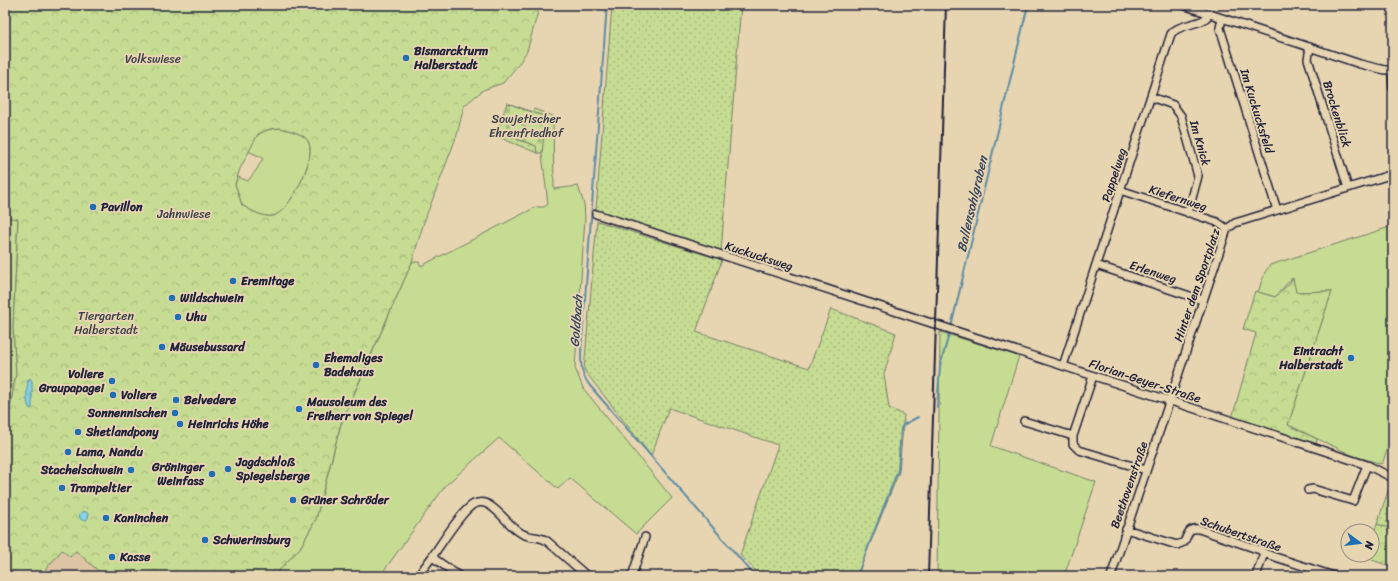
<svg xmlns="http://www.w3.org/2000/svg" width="1398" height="581" font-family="Sriracha,sans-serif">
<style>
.built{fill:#ddc4a4}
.grass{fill:#c5dc92;stroke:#747f66}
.forest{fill:url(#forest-crowns);stroke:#747f66;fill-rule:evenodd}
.cemetery{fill:url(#cemetery-stones);stroke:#747f66}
.garden{fill:url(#garden-dots);stroke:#747f66}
.water{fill:url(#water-ripples);stroke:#5e8ca2}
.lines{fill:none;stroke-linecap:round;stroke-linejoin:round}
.stream{stroke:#5e8ca2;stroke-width:2}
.street-casing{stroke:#22223b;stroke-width:10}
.street{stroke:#e7d5b2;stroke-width:7}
.rail{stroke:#22223b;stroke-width:2}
.poi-dot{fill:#1f6fb2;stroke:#e7d5b2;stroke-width:1.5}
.labels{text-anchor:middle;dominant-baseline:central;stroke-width:4;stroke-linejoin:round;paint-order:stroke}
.poi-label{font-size:12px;font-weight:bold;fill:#22223b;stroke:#e7d5b2;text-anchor:start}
.park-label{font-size:12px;fill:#3a3e48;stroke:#e7d5b2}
.street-label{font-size:12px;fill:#22223b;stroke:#e7d5b2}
.water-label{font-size:13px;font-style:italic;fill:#36455d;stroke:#e7d5b2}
</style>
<defs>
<pattern id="forest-crowns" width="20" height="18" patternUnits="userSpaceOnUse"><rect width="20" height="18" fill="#c5dc92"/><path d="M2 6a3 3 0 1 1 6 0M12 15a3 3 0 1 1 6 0" fill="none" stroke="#a9bc7f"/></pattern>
<pattern id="cemetery-stones" width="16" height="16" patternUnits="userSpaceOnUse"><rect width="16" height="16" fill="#c5dc92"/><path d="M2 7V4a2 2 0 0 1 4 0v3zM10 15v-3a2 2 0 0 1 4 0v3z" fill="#a9bc7f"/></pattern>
<pattern id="garden-dots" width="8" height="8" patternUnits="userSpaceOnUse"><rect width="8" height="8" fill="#c5dc92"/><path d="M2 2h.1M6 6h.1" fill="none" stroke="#a9bc7f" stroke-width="1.8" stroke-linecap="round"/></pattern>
<pattern id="water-ripples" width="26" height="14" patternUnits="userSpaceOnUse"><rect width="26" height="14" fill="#86d2e6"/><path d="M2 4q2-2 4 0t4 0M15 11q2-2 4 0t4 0" fill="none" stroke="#73b4c6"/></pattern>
</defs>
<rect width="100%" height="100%" fill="#e7d5b2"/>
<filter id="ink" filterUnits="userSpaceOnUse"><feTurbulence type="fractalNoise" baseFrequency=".025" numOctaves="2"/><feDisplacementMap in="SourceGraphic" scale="8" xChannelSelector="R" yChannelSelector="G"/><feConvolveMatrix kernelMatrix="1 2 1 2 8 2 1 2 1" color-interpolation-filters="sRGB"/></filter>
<g filter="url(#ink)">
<path class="built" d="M62 550 76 551 104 576H40Z"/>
<path class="grass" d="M507 103 532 112 534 109 553 116 554 189 578 186 584 204 585 218 575 368 583 388 672 498 636 534 570 478 558 489 499 438 446 485 380 576H274L300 548 316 519 341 424 412 262H419L421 266 536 207H544L548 204 541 146 546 117Z
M280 128C289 130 306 134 309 143 316 159 290 212 273 216 264 218 249 210 242 205L235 184 238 177 248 181 257 169 263 158 248 151C258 133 259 130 280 128Z
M5 217 18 218 13 328 16 373 5 440Z
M1393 226V435L1382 464 1354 456 1288 425 1332 291 1296 292 1292 278 1275 297 1258 292 1265 272 1270 265Z
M940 332 1019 356 991 446 1096 482 1064 576H937Z"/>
<path class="forest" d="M5 5H540L527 51 518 65 503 83 483 90 464 106 457 135 424 222 412 262 341 423 316 519 300 548 274 576H104L76 551 70 557 62 550 40 576H5V440L16 373 13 328 18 219 5 217ZM280 128C289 130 306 134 309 143 316 159 290 212 273 216 264 218 249 210 242 205L235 184 240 169 258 134 270 129Z
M1293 278 1296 292 1332 291 1288 425 1317 439 1316 444 1232 418 1256 333 1243 329 1255 291 1275 297 1289 284Z
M1377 524 1393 529V567L1366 558 1367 555H1372V538Z"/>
<path class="cemetery" d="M507 103 546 117 542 153H537L536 146 497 132Z"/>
<path class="garden" d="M612 5H741L721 251 596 210Z
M497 132 536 146 537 153 496 136 495 134Z
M597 221 722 260 696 332 809 368 831 309 896 333 884 374 889 408 904 415 899 472 857 576H761L740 555 778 445 669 408 651 456 584 370Z
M1390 485 1393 486V529L1377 524Z"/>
<path class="water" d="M30 378 32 381V408L30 409C25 402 27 389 28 380Z
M79.5 516a4.5 4.5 0 1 1 9 0a4.5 4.5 0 1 1-9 0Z"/>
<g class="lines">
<path class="stream" d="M607 5 581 352C581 367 581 375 591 387L755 576
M951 327 1028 5
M937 408 940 366 950 331
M857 576 898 470 901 429 903 425 918 417"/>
<g class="street-casing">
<path id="street" d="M1183 5 1360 64 1385 70H1393
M1222 18 1220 28 1277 210
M1310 47 1308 59 1348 188
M1392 71 1393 88
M1151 97 1173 105 1181 116 1198 176 1188 213
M1120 190 1217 222 1227 229
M596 214 1297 442 1367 465 1393 478
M1096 265 1202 300
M1063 366 1171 34C1180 22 1206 26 1209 13
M1093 376 1073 436V444L1079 450 1146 470
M1024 421 1073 436
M1308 490 1313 489 1353 501 1367 465
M1126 529 1177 545 1184 542C1188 535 1188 527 1199 529L1260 550 1264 553 1272 556 1334 576
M432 557C441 544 462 510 474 504 479 502 485 502 489 505 501 512 509 526 521 533 530 539 539 535 547 541L587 576
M418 576 432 557 459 576
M632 576 645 537
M1111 576 1227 229 1235 223 1245 220 1393 174
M1256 576 1264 553"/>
</g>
<use href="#street" class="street"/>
<path class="rail" d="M928 576 946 5"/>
</g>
</g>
<g class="poi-dot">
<circle cx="406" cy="58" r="4"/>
<circle cx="93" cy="207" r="4"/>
<circle cx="233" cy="281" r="4"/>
<circle cx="172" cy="298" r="4"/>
<circle cx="178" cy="317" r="4"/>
<circle cx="162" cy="347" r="4"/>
<circle cx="1351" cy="358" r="4"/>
<circle cx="316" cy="365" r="4"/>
<circle cx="112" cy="381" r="4"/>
<circle cx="113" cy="395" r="4"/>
<circle cx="176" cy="400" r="4"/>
<circle cx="299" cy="409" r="4"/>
<circle cx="175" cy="413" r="4"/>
<circle cx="180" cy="424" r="4"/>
<circle cx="78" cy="432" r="4"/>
<circle cx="68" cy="452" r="4"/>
<circle cx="228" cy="469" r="4"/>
<circle cx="131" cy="470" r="4"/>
<circle cx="212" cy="474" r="4"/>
<circle cx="62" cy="488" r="4"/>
<circle cx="293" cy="500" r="4"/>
<circle cx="106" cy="518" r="4"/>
<circle cx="205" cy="540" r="4"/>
<circle cx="112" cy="557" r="4"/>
</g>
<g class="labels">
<g class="poi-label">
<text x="414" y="51">Bismarckturm<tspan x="414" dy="14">Halberstadt</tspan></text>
<text x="101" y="207">Pavillon</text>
<text x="241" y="281">Eremitage</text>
<text x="180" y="298">Wildschwein</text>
<text x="186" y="317">Uhu</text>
<text x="170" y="347">Mäusebussard</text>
<text x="1343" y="351" text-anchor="end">Eintracht<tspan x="1343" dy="14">Halberstadt</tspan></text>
<text x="324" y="358">Ehemaliges<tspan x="324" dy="14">Badehaus</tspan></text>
<text x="104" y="374" text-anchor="end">Voliere<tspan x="104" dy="14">Graupapagei</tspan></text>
<text x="121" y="395">Voliere</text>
<text x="184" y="400">Belvedere</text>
<text x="307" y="402">Mausoleum des<tspan x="307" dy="14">Freiherr von Spiegel</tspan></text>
<text x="167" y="413" text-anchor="end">Sonnennischen</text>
<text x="188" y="424">Heinrichs Höhe</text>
<text x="86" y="432">Shetlandpony</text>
<text x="76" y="452">Lama, Nandu</text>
<text x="236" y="462">Jagdschloß<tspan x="236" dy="14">Spiegelsberge</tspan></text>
<text x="204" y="467" text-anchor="end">Gröninger<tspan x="204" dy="14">Weinfass</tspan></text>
<text x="123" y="470" text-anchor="end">Stachelschwein</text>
<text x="70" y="488">Trampeltier</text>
<text x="301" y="500">Grüner Schröder</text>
<text x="114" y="518">Kaninchen</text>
<text x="213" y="540">Schwerinsburg</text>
<text x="120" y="557">Kasse</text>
</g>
<g class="park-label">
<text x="153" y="59">Volkswiese</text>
<text x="526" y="119">Sowjetischer<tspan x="526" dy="14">Ehrenfriedhof</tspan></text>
<text x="184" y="214">Jahnwiese</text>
<text x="106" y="316">Tiergarten<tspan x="106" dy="14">Halberstadt</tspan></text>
</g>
<g class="street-label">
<text transform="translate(1257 111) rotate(73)">Im Kuckucksfeld</text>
<text transform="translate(1337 114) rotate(73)">Brockenblick</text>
<text transform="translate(1200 143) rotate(74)">Im Knick</text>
<text transform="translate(1114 175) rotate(-72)">Pappelweg</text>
<text transform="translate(1178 198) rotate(18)">Kiefernweg</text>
<text transform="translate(759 256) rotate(18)">Kuckucksweg</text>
<text transform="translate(1153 272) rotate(18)">Erlenweg</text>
<text transform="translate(1197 285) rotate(-71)">Hinter dem Sportplatz</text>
<text transform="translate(1145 381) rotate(18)">Florian-Geyer-Straße</text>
<text transform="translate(1129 485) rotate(-71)">Beethovenstraße</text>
<text transform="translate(1241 534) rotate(19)">Schubertstraße</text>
</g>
<g class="water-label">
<text transform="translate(972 204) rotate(-77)">Ballensohlgraben</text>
<text transform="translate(576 321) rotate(-86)">Goldbach</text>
</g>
</g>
<rect width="1398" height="581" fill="none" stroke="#e7d5b2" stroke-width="20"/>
<rect x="10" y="10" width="1378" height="561" fill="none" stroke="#22223b" stroke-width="1.5" filter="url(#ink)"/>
<g transform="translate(1360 543) rotate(105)"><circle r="19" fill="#e7d5b2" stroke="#988d82"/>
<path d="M0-3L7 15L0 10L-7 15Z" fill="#1f6fb2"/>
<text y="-6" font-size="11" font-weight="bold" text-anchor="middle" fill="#22223b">N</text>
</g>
</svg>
